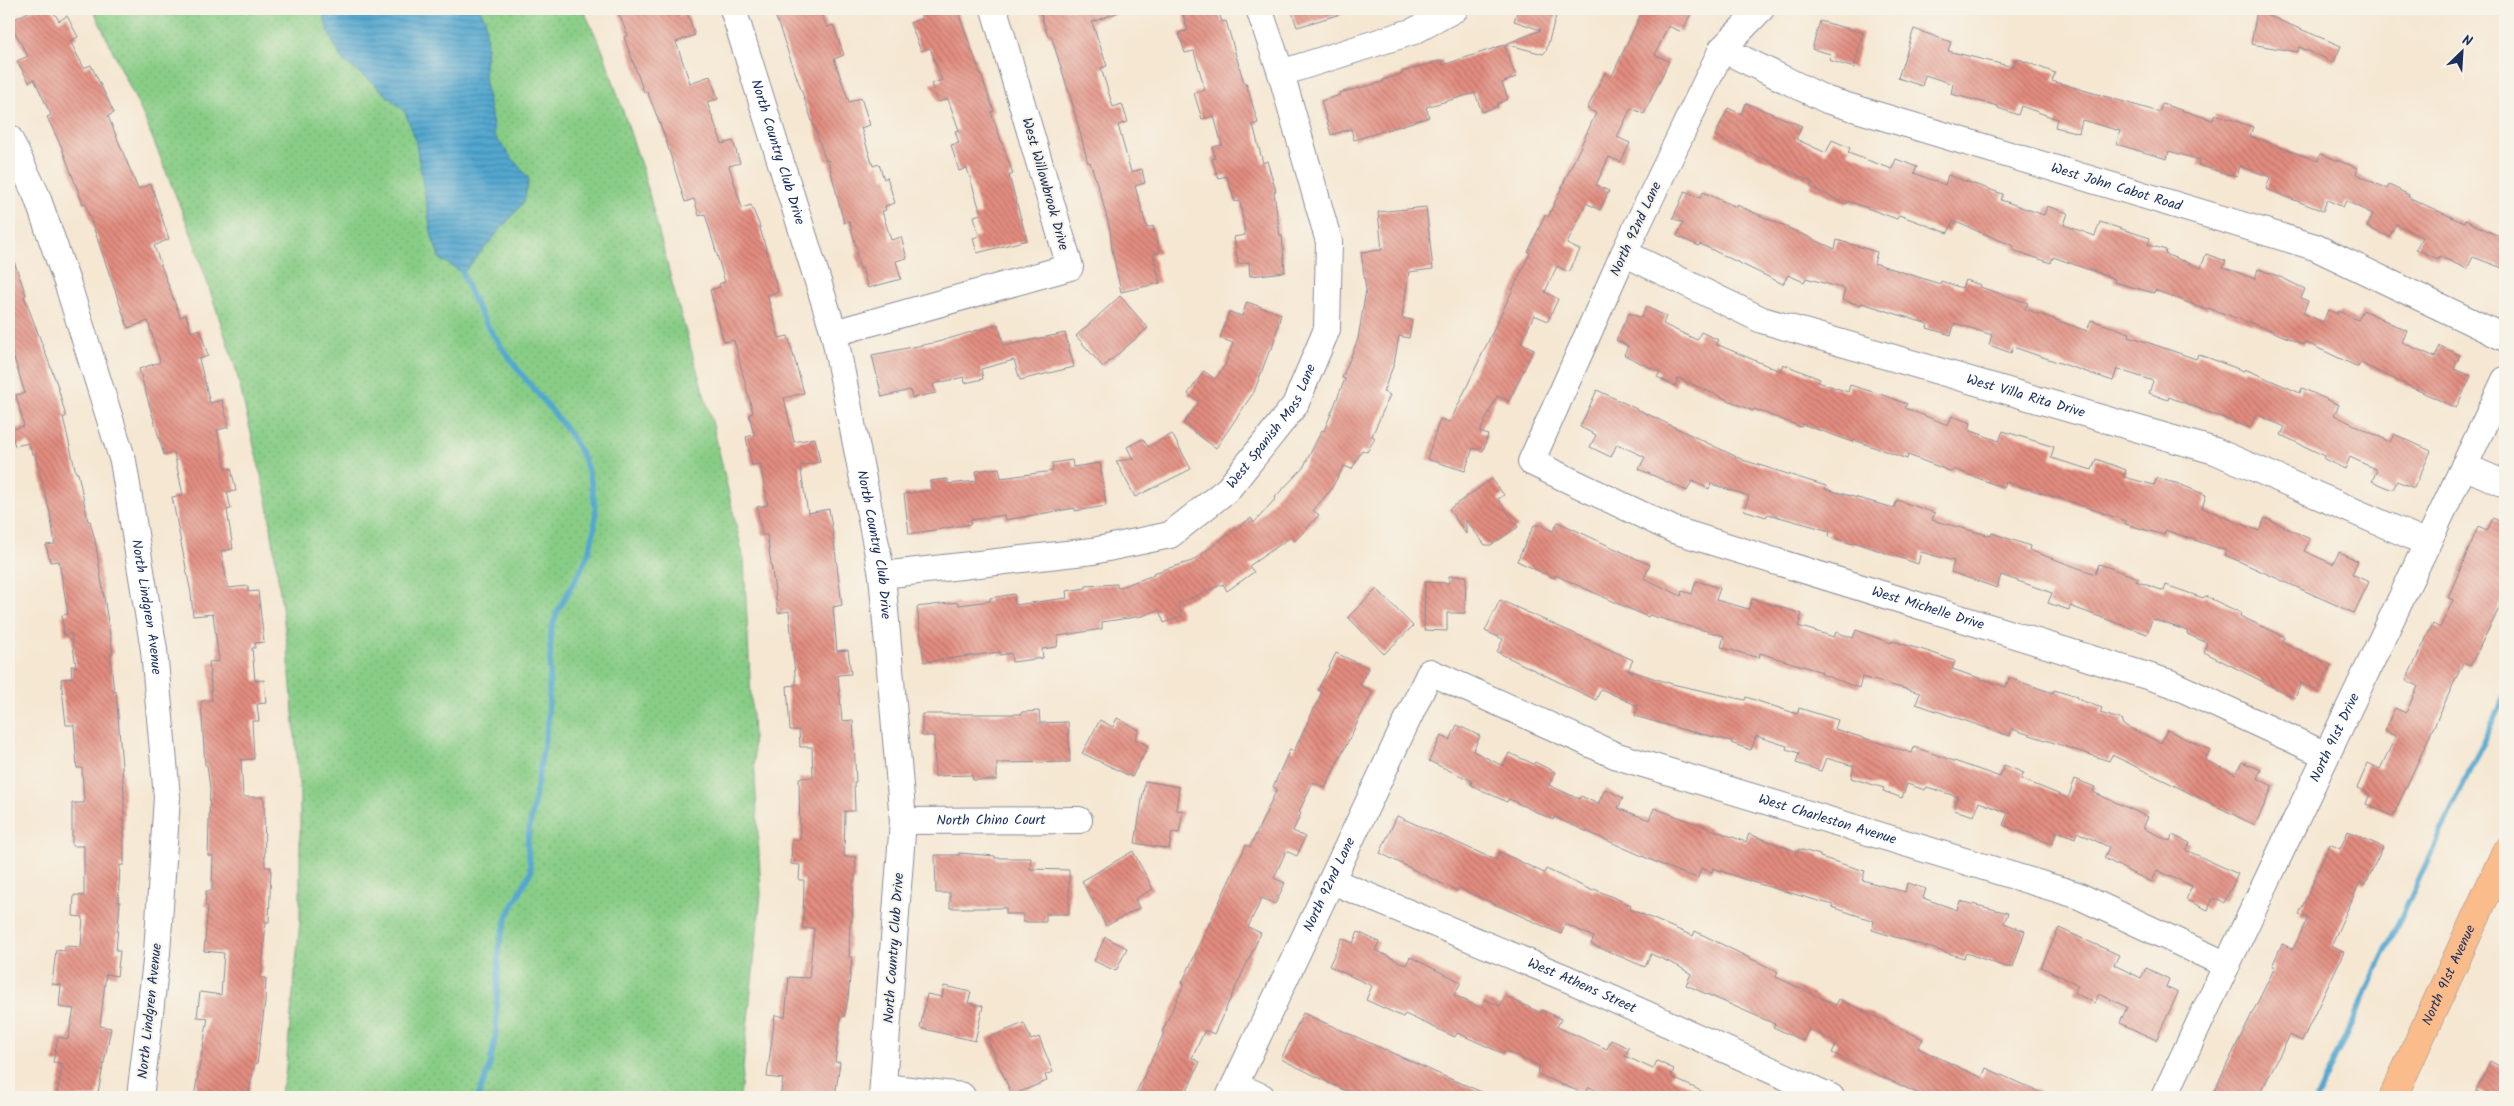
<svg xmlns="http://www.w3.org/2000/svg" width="2514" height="1106" font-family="Kalam,sans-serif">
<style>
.grass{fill:url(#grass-dots);stroke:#527e72}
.water{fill:url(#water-rules);stroke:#376b96}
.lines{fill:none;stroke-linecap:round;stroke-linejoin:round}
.stream{stroke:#53a7cf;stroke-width:5.5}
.building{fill:url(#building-back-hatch)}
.minor-casing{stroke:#888b98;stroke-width:28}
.major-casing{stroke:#888b98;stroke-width:29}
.minor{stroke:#fff;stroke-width:26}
.major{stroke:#fabc8b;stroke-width:28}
.labels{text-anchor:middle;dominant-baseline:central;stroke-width:4;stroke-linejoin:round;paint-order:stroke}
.street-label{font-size:14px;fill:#1b2f5e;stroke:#f7f3e8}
</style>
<defs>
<pattern id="grass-dots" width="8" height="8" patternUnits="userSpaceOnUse" patternTransform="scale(1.25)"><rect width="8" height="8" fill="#88cd86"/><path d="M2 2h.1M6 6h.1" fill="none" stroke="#75b076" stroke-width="1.8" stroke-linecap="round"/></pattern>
<pattern id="water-rules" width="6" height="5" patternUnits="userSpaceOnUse" patternTransform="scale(1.25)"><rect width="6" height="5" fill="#53a7cf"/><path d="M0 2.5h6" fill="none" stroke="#4488ab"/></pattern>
<pattern id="building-back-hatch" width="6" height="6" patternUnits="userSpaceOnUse" patternTransform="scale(1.25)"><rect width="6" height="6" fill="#e38c7f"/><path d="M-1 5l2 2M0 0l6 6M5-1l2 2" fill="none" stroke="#b7736b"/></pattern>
</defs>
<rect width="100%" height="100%" fill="#f7f3e8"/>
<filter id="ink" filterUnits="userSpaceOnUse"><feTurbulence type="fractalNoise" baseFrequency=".02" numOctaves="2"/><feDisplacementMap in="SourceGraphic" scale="10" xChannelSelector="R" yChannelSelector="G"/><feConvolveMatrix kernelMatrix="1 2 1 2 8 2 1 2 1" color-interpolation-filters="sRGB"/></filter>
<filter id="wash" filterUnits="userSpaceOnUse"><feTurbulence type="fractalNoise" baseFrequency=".0096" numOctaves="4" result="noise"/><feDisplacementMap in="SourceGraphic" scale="20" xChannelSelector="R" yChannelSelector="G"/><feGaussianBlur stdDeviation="1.12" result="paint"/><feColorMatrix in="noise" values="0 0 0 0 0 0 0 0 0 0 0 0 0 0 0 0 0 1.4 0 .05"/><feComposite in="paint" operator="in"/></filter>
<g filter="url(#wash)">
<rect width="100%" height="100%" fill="#f5e7d2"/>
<path class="grass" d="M93 9H583L603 51 643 171 676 298 713 425 744 560 761 894 740 1097H279L285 1077 300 921V795L288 651 268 505 235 366 192 236 144 117Z"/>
<path class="water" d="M322 9H479L485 18 487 46 484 77 495 137 529 179 524 202 463 273 440 259 432 237 415 138 405 112 372 82 342 60 328 31Z"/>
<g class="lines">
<path class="stream" d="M463 273C474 309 497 342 520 372 550 411 587 442 593 493 594 501 596 509 596 516 594 534 591 551 582 567 572 589 555 609 551 632L548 722 527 844 531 871 508 915 499 945 496 1034 489 1069 478 1097
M2317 1097 2505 695"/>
</g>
<g id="blocks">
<path class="building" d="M34 9H52L59 21 67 16 78 37 70 41 84 68 91 65 114 113 108 116 138 189 151 184 169 239 154 246 180 317 186 315 191 332 200 329 208 356 199 359 210 403 222 400 229 427 217 430 226 469 231 468 236 491 227 492 231 509 227 510 233 549 221 551 228 588 248 586V592L258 591 264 642 255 643V648H252L255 681 264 680 266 703 257 704 259 721H252L254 759 241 760 243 797H264L265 867H271L269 922H266L261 978H266L265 1002 257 1064 255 1063 248 1097H194L208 1018 197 1017 200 992 221 995 224 953 204 951 208 906H205L206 891H212L213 856H208L210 789 207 765H205L201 701 212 700 209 662 219 661 213 614 193 616 191 593 172 497 183 495 174 453 164 455 139 369 160 362 148 321 128 328 85 203 83 204 61 146 47 117 51 115 34 79 29 82 17 61 28 56 9 22Z
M617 9H678L679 16 687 13 695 35 676 42 690 83 710 76 718 99 707 102 722 144 733 141 740 163 729 166 742 208 751 205 759 224 778 292 767 295 779 338 788 336 804 393 784 398 794 442 815 438 820 462 800 466 808 513 829 509 833 534 842 605 833 607 837 651 848 650 851 674 838 675 842 721 853 720 856 782H854L855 811H845L844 857H856L855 881H853L852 922H850L849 957H852L848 998 844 1017H841L835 1062H840L835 1097H780L783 1079 767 1077 775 1015 785 1017 789 977 809 978 814 928H803L804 880H799L800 865 791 864 792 840H800L799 778 813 777 812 747H800L799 730H790L787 686 796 685 789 611 778 613 767 535H762L757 507 768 505 760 464 752 465 746 437 754 435 749 414 753 413 734 340 724 342 710 290 720 287 719 284 725 282 705 214 699 216 694 199 685 202 664 134 647 91 644 92 624 37 628 36Z
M773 9H819L827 27 833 25 844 55 834 59 849 102 861 98 870 125 861 128 873 166 879 164 884 179 887 177 895 203 885 206 886 210 882 211 891 240 901 237 907 258 896 261 901 279 868 288 862 268 860 269 856 254 858 253 849 221 844 223 828 160 826 161Z
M918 9H957L994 111 991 112 1013 174 1009 176 1027 240 977 253 973 238 979 236 974 216 981 214 967 168 959 171 951 145 959 143 955 131 959 130 948 99 938 102 931 84 942 80 930 48 921 51 910 23 922 18Z
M1039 9H1122V11L1092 22 1107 66 1101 68 1113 107 1122 104 1128 122 1118 125 1131 172 1142 169 1145 183 1135 186 1147 228 1153 226 1160 252 1153 254 1160 283 1121 292 1112 250 1110 230 1102 199 1090 162 1088 163 1072 102 1051 36H1048Z
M1204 9H1218L1222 22 1226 21 1244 83H1246L1258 123 1253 125 1263 163 1267 161 1276 191 1274 192 1280 236H1282L1285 272 1250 276 1249 262 1238 264 1234 237 1245 235 1240 201 1235 202 1227 176 1218 178 1212 159 1215 158 1213 150V147L1222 145 1214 116 1202 119 1194 93 1205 90 1194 51 1185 53 1179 33 1188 30 1183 15Z
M1291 9H1344V13L1297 27Z
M1518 9H1558L1546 51 1543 54 1506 44 1541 30 1514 21Z
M1643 9H1693L1682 32 1668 26 1655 55 1669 61 1644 114 1631 108 1617 137 1630 143 1621 162 1609 157 1596 185 1609 191 1600 210 1586 203 1567 244 1580 250 1569 272 1557 266 1545 292 1558 299 1548 321 1534 315 1521 343 1534 349 1509 401 1497 396 1480 432 1488 435 1483 451 1473 448 1465 471 1427 459 1440 419 1450 422 1530 253 1528 252 1545 215 1548 217 1596 113 1587 109 1605 72 1612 76Z
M2257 11 2341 46 2334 62 2299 47 2298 52 2251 44Z
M1820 21 1863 33 1854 68 1829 60 1831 54 1812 49Z
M1914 29 1951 42 1948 51 2013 67 2016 58 2055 73 2052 81 2159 112 2162 104 2213 120 2215 114 2253 127 2250 136 2318 161 2320 154 2358 168 2356 174 2387 189 2389 185 2409 195 2408 197 2464 223 2465 220 2505 239V269L2473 257 2467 269 2439 256 2438 259 2416 249 2422 237 2396 224 2389 237 2367 227 2373 214 2346 201 2343 207 2327 200 2323 211 2266 189 2270 177 2240 166 2237 177 2198 165 2200 160 2169 151 2167 159 2116 144 2120 131 2082 120 2079 133 2055 127 2057 119 2021 106 2018 115 1998 108V106L1951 94 1953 84 1925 75 1922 86 1898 78Z
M1504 45 1516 77 1502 83 1508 99 1497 104 1498 106 1482 112 1475 93 1426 107 1429 117 1354 140 1351 129 1331 135 1321 101 1340 95 1339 93 1383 82V80L1402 74V72L1442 60 1443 65Z
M1746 103 1802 126 1796 139 1826 153 1832 140 1850 148 1848 153 1892 169 1896 159 1917 167 1914 173 1945 185 1948 175 2003 194 2001 200 2044 215 2047 206 2068 213 2064 225 2095 236 2100 222 2150 238 2148 245 2166 250 2165 254 2201 268 2206 254 2226 261 2223 267 2255 279 2258 269 2278 276 2305 289 2301 298 2308 301 2303 313 2323 322 2328 310 2338 314 2339 311 2358 320 2363 310 2407 331 2402 342 2435 357 2440 346 2460 355 2454 369 2471 376 2456 408 2360 363 2358 367 2305 342 2304 345 2265 328 2208 308 2207 310 2155 290 2154 293 2114 282 2115 279 2053 257 2051 263 2013 250 2014 246 1953 221 1948 233 1899 215 1897 219 1848 201 1847 204 1810 187 1812 182 1715 136 1728 108 1741 114Z
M1685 191 1700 198 1703 192 1736 207 1737 205 1835 249 1837 240 1877 252 1874 263 1940 284 1941 281 1962 288 1965 280 1981 285 1980 287 2028 303 2025 309 2087 331 2091 320 2130 333 2129 336 2196 359 2198 354 2244 371 2245 369 2300 393 2302 388 2339 405 2334 415 2390 442 2394 434 2431 451 2414 488 2397 481 2393 490 2372 481 2377 470 2350 457 2345 469 2324 459 2325 456 2281 435 2285 427 2256 414 2250 428 2169 397 2168 400 2149 393 2153 381 2117 369 2113 381 2013 347 2011 353 1989 345 1992 335 1955 323 1951 335 1927 328 1928 324 1862 303 1861 305 1842 300 1845 289 1806 278 1804 282 1788 275 1783 284 1700 244 1699 246 1677 236 1683 223 1673 218Z
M1426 207 1433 269 1409 272 1402 318 1412 320 1409 338 1399 336 1394 364 1383 392 1390 395 1372 436 1375 438 1367 452 1362 450 1352 469 1344 466 1330 491 1313 510 1319 515 1295 541 1291 537 1249 566 1254 572 1227 591 1223 584 1178 604 1182 616 1164 623 1159 610 1142 616 1102 622V629L1058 636 1057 647 1042 649 1043 658 1012 662 1011 653 1000 655V652L924 662 917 607 958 602 959 605 990 601V598L1014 594 1015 605 1067 598 1066 591 1086 588V586L1117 584V588L1154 575 1153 573 1192 561 1251 518 1254 523 1276 498 1275 497 1303 468 1322 430 1324 431 1345 379 1342 378 1358 339 1366 290 1361 252 1382 250 1378 212Z
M9 253H11L26 295 24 296 57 384 66 417H63L76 473H78L88 521H90L95 540 113 654H110L114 692 116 691 124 792V865H120L118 902H120L116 951H120L117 976 106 974 100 1026 111 1028 97 1097H56L63 1064 53 1062 58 1037 68 1039 74 1009 59 1007 61 985 52 984 56 950 65 951V946L81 947 83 917 73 916 74 895 84 896V846H72V803H84L82 768H77L74 725H66L61 679 72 678 71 666H76L71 634 64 635 62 615 68 614 59 561 50 562 46 545 55 544 50 513 35 454H32L29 443 15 446 10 430 24 426 16 395 25 393 9 342Z
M1120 296 1148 328 1103 367 1076 336Z
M1247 302 1281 314 1272 349H1270L1254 392 1216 448 1183 424 1199 402 1188 394 1204 371 1215 379 1225 365 1233 343 1220 338 1229 312 1242 316Z
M1646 307 1666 316 1663 324 1697 340 1701 332 1718 340 1716 344 1780 371 1783 364 1820 379 1818 382 1848 392 1850 385 1886 396 1907 404 1905 408 1948 425 1952 416 1971 423 1969 430 1999 441 2003 431 2054 447 2051 458 2092 470 2096 459 2126 470 2124 477 2154 485 2157 478 2179 484 2206 495 2202 508 2259 531 2265 518 2310 539 2304 551 2333 564 2339 552 2358 561 2352 574 2369 582 2354 613 2225 555 2227 551 2165 530 2164 535 2125 524 2126 521 2068 501 2006 482 2004 488 1954 469 1952 472 1908 455 1907 459 1854 440 1853 442 1802 424 1801 427 1754 409 1753 411 1678 378 1675 386 1657 377 1660 372 1624 355 1628 346 1616 340 1629 313 1641 318Z
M998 324 1004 346 1065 333 1074 367 1020 380 1014 360 981 369 983 379 965 383 964 377 933 384 936 393 912 398 910 390 882 397 872 355 938 342Z
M1597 390 1743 460 1826 486 1825 489 1894 508 1897 500 1935 513 1932 520 1991 536 1992 533 2030 546 2029 550 2095 574 2099 564 2138 578 2136 581 2164 591 2166 585 2203 598 2205 596 2241 613 2240 616 2285 637 2282 642 2331 665 2318 691 2301 683 2295 698 2204 652 2207 643 2187 634 2188 631 2152 619 2147 634 2070 606 2069 610 2048 603 2052 593 2001 575 1997 588 1951 572 1954 561 1921 552 1918 564 1854 542 1853 544 1829 537 1830 531 1768 514 1766 517 1744 510 1749 496 1711 484 1709 489 1692 481 1687 491 1639 469 1645 457 1617 444 1611 457 1590 447 1596 435 1580 427Z
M1172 434 1191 469 1135 497 1116 461 1133 459 1127 447 1143 439 1148 447Z
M1072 460 1073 467 1100 463 1106 506 1075 511V508L1005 520 1004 515 970 520 971 524 909 534 904 494 931 490 930 481 948 479V484L977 481 976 471 999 468 1001 478 1053 471 1052 463Z
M1492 479 1504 495 1498 499 1518 527 1491 545H1485L1466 520V534L1449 509Z
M2493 518 2505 524V597L2470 666 2463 663 2393 816 2366 804 2370 794 2357 788 2368 763 2380 769 2396 736 2384 731 2395 708 2406 713 2418 686 2406 680 2433 624 2440 628 2453 600 2448 598 2478 527 2487 531Z
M1558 522 1650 565 1644 578 1681 596 1682 591 1692 594 1696 581 1720 588 1716 600 1749 609 1752 599 1774 605 1802 614 1798 626 1834 637 1836 632 1853 638 1856 630 1891 643 1892 641 1930 652 1955 661 1952 669 2006 687 2009 678 2053 693 2054 690 2077 697V699L2102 708 2100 713 2123 720 2122 724 2161 743 2167 730 2184 738 2210 750 2205 760 2236 774 2242 762 2261 770 2257 778 2273 786 2255 825 2112 755 2109 761 2012 729 2010 736 1916 704 1920 693 1862 677 1859 688 1821 674 1822 672 1760 653 1759 658 1721 647 1724 636 1649 615 1648 617 1555 575 1554 578 1517 561 1534 525H1540L1553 531Z
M1449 576H1466L1465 613H1447V631L1424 630 1425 582 1449 583Z
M1377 589 1413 626 1384 654 1348 617Z
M1500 600 1633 660 1628 670 1672 684 1745 700 1746 697 1797 714 1799 708 1838 720 1835 729 1912 753 1914 747 2000 777 2004 765 2024 773 2021 779 2068 798 2075 779 2095 787 2093 792 2148 817 2143 828 2170 841 2172 835 2190 843 2186 850 2238 874 2224 903 2213 898 2208 910 2186 900 2192 886 2157 870 2152 882 2130 872 2104 858 2109 847 2077 832 2075 838 2057 831 2052 844 2003 825 2008 813 1979 802 1974 816 1954 810 1958 797 1927 787 1925 790 1907 784 1902 798 1883 791 1884 788 1851 778 1854 766 1826 758 1821 771 1796 763 1799 753 1786 749 1787 746 1756 736 1751 750 1731 743 1732 741 1684 730 1635 716 1638 706 1601 689 1596 700 1497 652 1503 639 1485 631Z
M1336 653 1368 668 1360 685 1373 691 1325 788 1313 782 1299 812 1301 813 1293 831 1305 837 1297 856 1286 851 1274 878 1285 883 1275 904 1262 898 1248 927 1261 933 1214 1034 1205 1030 1192 1058 1200 1062 1184 1097H1134L1164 1033 1162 1032 1184 984 1182 983 1228 883 1246 845 1250 847 1277 789 1273 787 1290 749 1294 751 1322 692 1318 690Z
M1039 711 1040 723 1068 722 1070 762 997 763V780H973L972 775 935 776 934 736H922V714H1022V712Z
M1117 718 1139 730 1135 739 1148 746 1132 777 1082 753 1100 720 1113 727Z
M1457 725 1480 736 1473 751 1503 766 1509 753 1534 764 1535 762 1555 772 1549 785 1579 799 1581 796 1598 804 1605 789 1623 798 1618 808 1649 820 1654 808 1746 842 1749 834 1798 852 1799 849 1820 855V857L1865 871 1862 880 1905 892 1907 883 1926 889 1923 898 1957 910 1960 901 2008 913 2004 923 2025 931 2013 967H2006L1966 953 1964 958 1872 930 1874 921 1832 907 1833 905 1752 882 1713 868 1712 872 1701 868 1698 878 1676 871 1554 817 1553 820 1509 799 1507 802 1471 785 1472 781 1429 761 1441 736 1450 740Z
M1145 781 1179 787 1176 810 1183 811 1179 833 1172 832 1169 849 1135 843Z
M1397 816 1496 860 1500 852 1544 873 1546 869 1593 891 1594 889 1631 905 1630 909 1693 936 1695 931 1778 972 1776 977 1836 1005 1839 999 1923 1039 1918 1048 1982 1078 1986 1068 2050 1097H1915L1917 1093 1832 1053 1837 1043 1809 1029 1803 1041 1773 1027 1775 1024 1686 985 1691 974 1678 966 1651 954 1645 967 1591 944 1594 937 1565 924 1561 934 1459 888 1457 891 1380 853Z
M2348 831 2383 847 2365 885 2360 882 2331 946 2344 952 2302 1041 2290 1035 2258 1097H2211L2275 967 2272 966 2282 944 2293 949 2308 918 2299 914 2330 844 2340 849Z
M1133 851 1153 889 1135 899 1139 908 1106 926 1082 881Z
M959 853 995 856V858H1031L1030 869 1069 870V914H1046V922H1023V914H1006V908H950V893H936L935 855H959Z
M2059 928 2119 955 2114 965 2141 978 2146 968 2169 979 2166 987 2178 993 2156 1040 2120 1023 2127 1007 2099 994 2095 1003 2074 993 2078 985 2041 967Z
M1358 932 1379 942 1375 950 1406 965 1410 957 1461 982 1454 995 1481 1008 1485 999 1500 1006 1505 996 1541 1013 1542 1010 1561 1019 1557 1027 1607 1049 1611 1040 1629 1048 1625 1056 1653 1069 1657 1061 1674 1069 1671 1077 1714 1097H1611L1589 1087 1585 1094 1537 1074 1540 1066 1505 1051 1504 1054 1457 1033 1455 1037 1405 1014 1403 1017 1366 1000 1372 986 1329 966 1342 938 1353 943Z
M1105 937 1127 948 1116 971 1094 961Z
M944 986 971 992 968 1003 983 1006 975 1041 920 1028 927 994 942 997Z
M1303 1013 1448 1078 1494 1097H1358L1281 1059Z
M1024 1023 1031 1040 1039 1037 1053 1072 1045 1075 1047 1081 1012 1095 987 1038Z
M2490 1061 2505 1069V1097H2489L2476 1091Z"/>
</g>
</g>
<g filter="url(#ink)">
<use href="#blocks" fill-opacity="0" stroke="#888b98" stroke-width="1"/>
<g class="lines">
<g class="minor-casing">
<g id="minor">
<path id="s1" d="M733 9 834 333 882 575 903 821 882 1097"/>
<path id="s2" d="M1761 9 1722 49 1624 253 1531 462 1674 530 2170 683 2326 755"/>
<path id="s3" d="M1722 49 1827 100 2315 247 2505 338"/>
<path d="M1281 73 1414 31 1455 9"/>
<path id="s4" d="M9 138 36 194 68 285 123 461 154 650 167 797 157 953 140 1097"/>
<path id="s5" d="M1624 253 1762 320 2215 451 2427 543"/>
<path d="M834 333 1070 267 994 9"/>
<path d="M2464 466 2505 484"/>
<path id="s6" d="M882 575 1093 551 1170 535 1228 489 1295 405 1327 329 1329 242 1281 73 1259 9"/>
<path id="s7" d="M903 821 1079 820"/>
<path id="s8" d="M1332 881 1568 979 1831 1097"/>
<path d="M1235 1085 1262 1097"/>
<path d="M884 1087 962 1096"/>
<path id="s9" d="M1229 1097 1430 672 1617 756 2077 895 2227 965"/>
<path id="s10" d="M2164 1097 2505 380"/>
</g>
</g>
<g class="major-casing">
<g id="major">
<path id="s11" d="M2393 1097 2505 853"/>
</g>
</g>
<use href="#minor" class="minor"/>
<use href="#major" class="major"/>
</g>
</g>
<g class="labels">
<g class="street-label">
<text stroke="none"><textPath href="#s1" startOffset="150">North Country Club Drive</textPath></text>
<text transform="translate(1045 184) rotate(74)">West Willowbrook Drive</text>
<text stroke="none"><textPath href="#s3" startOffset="419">West John Cabot Road</textPath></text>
<text transform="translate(1636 229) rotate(-65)">North 92nd Lane</text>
<text stroke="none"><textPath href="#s5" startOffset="428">West Villa Rita Drive</textPath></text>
<text stroke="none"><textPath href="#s6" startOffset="442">West Spanish Moss Lane</textPath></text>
<text stroke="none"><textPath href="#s1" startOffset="555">North Country Club Drive</textPath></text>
<text stroke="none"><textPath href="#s4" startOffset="491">North Lindgren Avenue</textPath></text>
<text stroke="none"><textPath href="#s2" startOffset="935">West Michelle Drive</textPath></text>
<text stroke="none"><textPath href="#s10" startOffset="398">North 91st Drive</textPath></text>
<text stroke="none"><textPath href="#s7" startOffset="88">North Chino Court</textPath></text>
<text stroke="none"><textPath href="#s9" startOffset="895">West Charleston Avenue</textPath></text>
<text stroke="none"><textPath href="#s9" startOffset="235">North 92nd Lane</textPath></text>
<text transform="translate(894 948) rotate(-86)">North Country Club Drive</text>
<text stroke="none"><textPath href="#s11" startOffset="134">North 91st Avenue</textPath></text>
<text stroke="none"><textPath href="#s8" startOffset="271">West Athens Street</textPath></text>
<text transform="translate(150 1011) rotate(-84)">North Lindgren Avenue</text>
</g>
</g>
<rect width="2514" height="1106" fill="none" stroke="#f7f3e8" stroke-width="30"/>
<g transform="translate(2462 52) rotate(25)" stroke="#f7f3e8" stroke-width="4" paint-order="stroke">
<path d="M0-4L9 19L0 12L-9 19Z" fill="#1b2f5e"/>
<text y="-8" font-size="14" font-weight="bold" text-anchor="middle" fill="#1b2f5e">N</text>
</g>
</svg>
